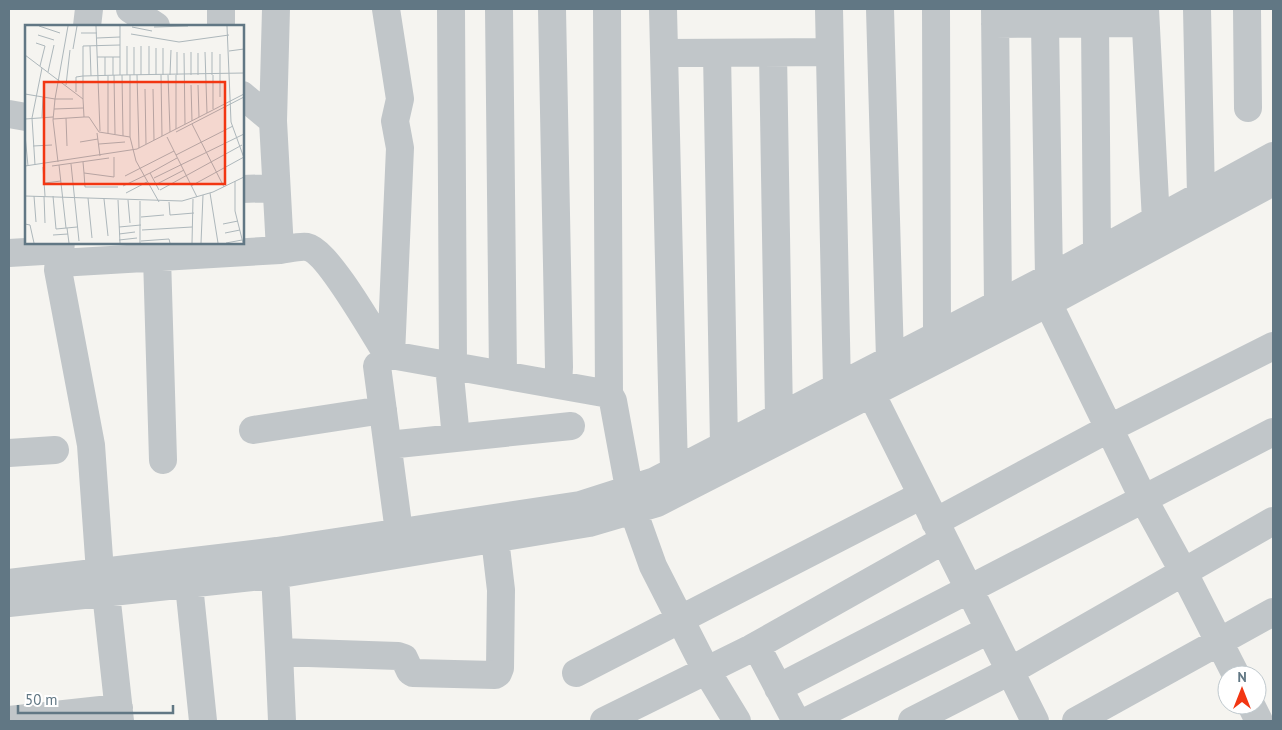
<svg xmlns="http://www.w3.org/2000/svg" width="1282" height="730" font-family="'PT Sans',sans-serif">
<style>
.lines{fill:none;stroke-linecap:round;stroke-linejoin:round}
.minor{stroke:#c1c6c9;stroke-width:28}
.inset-road{fill:none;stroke:#adb7bb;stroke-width:1}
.view{fill:#f23612;fill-opacity:0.15;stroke:#f23612;stroke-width:2.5}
.inset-edge{fill:none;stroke:#617784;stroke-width:2.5}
</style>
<rect width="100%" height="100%" fill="#f5f4f0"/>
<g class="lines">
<path class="minor" d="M130 9 156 26
M221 9V26
M386 9 400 99 395 121 400 148 391 355
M451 9 453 366
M499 9 503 375
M552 9 559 367 558 385
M607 9 609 394
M663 9 674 471
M829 9 837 387
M880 9 890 359
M936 9 937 335
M995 9 998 304
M1145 9 1156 221
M1197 9 1201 196
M1247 9 1248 108
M1095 23 1097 252
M995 24 1145 23
M1045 24 1049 278
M87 26 89 9
M664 53 829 52
M717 53 724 445
M773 53 779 417
M242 95 273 121 280 250C288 249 299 246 307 247 327 251 372 330 384 349L391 355 609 394 613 401 633 510 653 566 706 670 737 721
M9 114 26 117
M273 121 276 9
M242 189 276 188
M61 242 58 270 91 445 100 572
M9 253 60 250
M157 257 163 460
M59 263 280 250
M1048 303 1144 500 1183 571 1236 675
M377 366 399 532
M450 376 456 438
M871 393 1035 721
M253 430 383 410
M388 445 571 426
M9 453 55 450
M935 522 1108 429 1273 346
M275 574 279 652 398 656 404 658 410 671 413 673 495 675 498 673 500 668 501 590 495 539
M9 583 277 551 580 505 655 481 1060 272 1273 156
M189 585 203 721
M106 593 120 721
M9 603 281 574 589 523 657 503 1048 303 1273 182
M752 648 944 540
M279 652 282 721
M576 673 922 495
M778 688 1273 432
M1251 705 1259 721
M9 720 119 708
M604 721 752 648 759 651 796 721
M807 721 989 630
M912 721 1010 671 1273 521
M1076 721 1273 612"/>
</g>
<g transform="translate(25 25)">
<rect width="219" height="219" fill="#f5f4f0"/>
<path class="inset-road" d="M14 1 35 8M71 1 75 106M202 1 206 97 219 133M107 2 127 6M129 2 163 1M56 8H72M106 9 154 17 204 10M13 10 29 15M72 13 95 12M11 18 20 21 15 41M65 21 66 51M102 21V50M116 21V50M124 21V50M109 22V50M131 23V50M138 23V50M48 24 52 1M204 26 219 24M152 27V50M166 27V50M180 27 182 88M159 28 160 99M173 28V50M195 29V72M0 30 58 74 59 92H64L74 107 105 112 111 136 134 177M72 32H95M80 32V51M88 32V50M23 47 29 20M89 50 90 109M95 50 219 48M97 50 98 111M105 50V112M112 50 114 123M136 50 137 111M143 50 145 107M145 50 146 25M151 50V104M187 50V27M188 50V84M83 51V108M41 60 45 25M166 60 167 96M173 60 174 92M120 64 121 119M128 64 129 115M51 67V52L58 51V21L95 20M0 69 30 74 43 1M58 74V51L95 50V1M29 84 58 83M17 92 18 72M41 93 42 121M0 94 28 92M28 94 59 92M167 99 199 162M151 107 219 72M72 108 75 131M0 110 3 141M142 112 172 172M55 117 73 114M74 119 100 117M8 121 27 120M151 130 208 101M33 137 28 95 30 74H48M58 137 59 148 89 152V132M46 139 54 216M10 140 7 93 17 43M34 140 41 203M0 141 112 124 219 69M27 141 84 133M18 142 20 171M59 148 60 162H93M125 148 152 133M100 151 149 126M129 153 219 109M210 156V186L218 218M20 158 36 156M132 159 159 145M98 161 125 148 134 165M166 161 219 132M135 165 217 120M101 168 122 157M185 168 193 218M0 171 157 176 188 167 219 152M9 171 11 197M19 171 20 198M28 171 31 204 52 202M63 173 67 213M79 174 83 211M93 175 95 218M103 175 105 198M144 177 145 190 169 188M116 192 139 190M0 199 5 200 9 218M198 199 213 196M94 202 116 200M42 203 44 218M117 205 167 202M200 208 215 205M94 209 110 207M28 210 43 209M94 215 112 213M116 216 144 214 145 218M115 218V176M167 218 168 174M176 218 178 170M201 218 217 215"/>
<path class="view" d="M19 57H200V159H19Z"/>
<rect width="219" height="219" class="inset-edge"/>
</g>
<rect width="1282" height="730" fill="none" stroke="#617784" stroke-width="20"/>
<g transform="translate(1242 690)"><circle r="24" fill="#ffffff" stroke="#c0c9ce"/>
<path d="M0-4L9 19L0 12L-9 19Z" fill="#f23612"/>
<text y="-8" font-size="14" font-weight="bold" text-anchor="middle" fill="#617784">N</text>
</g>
<path d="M18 705v8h155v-8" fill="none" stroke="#617784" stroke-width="2.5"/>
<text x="25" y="705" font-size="15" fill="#617784" stroke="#ffffff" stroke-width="4" paint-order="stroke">50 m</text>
</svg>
